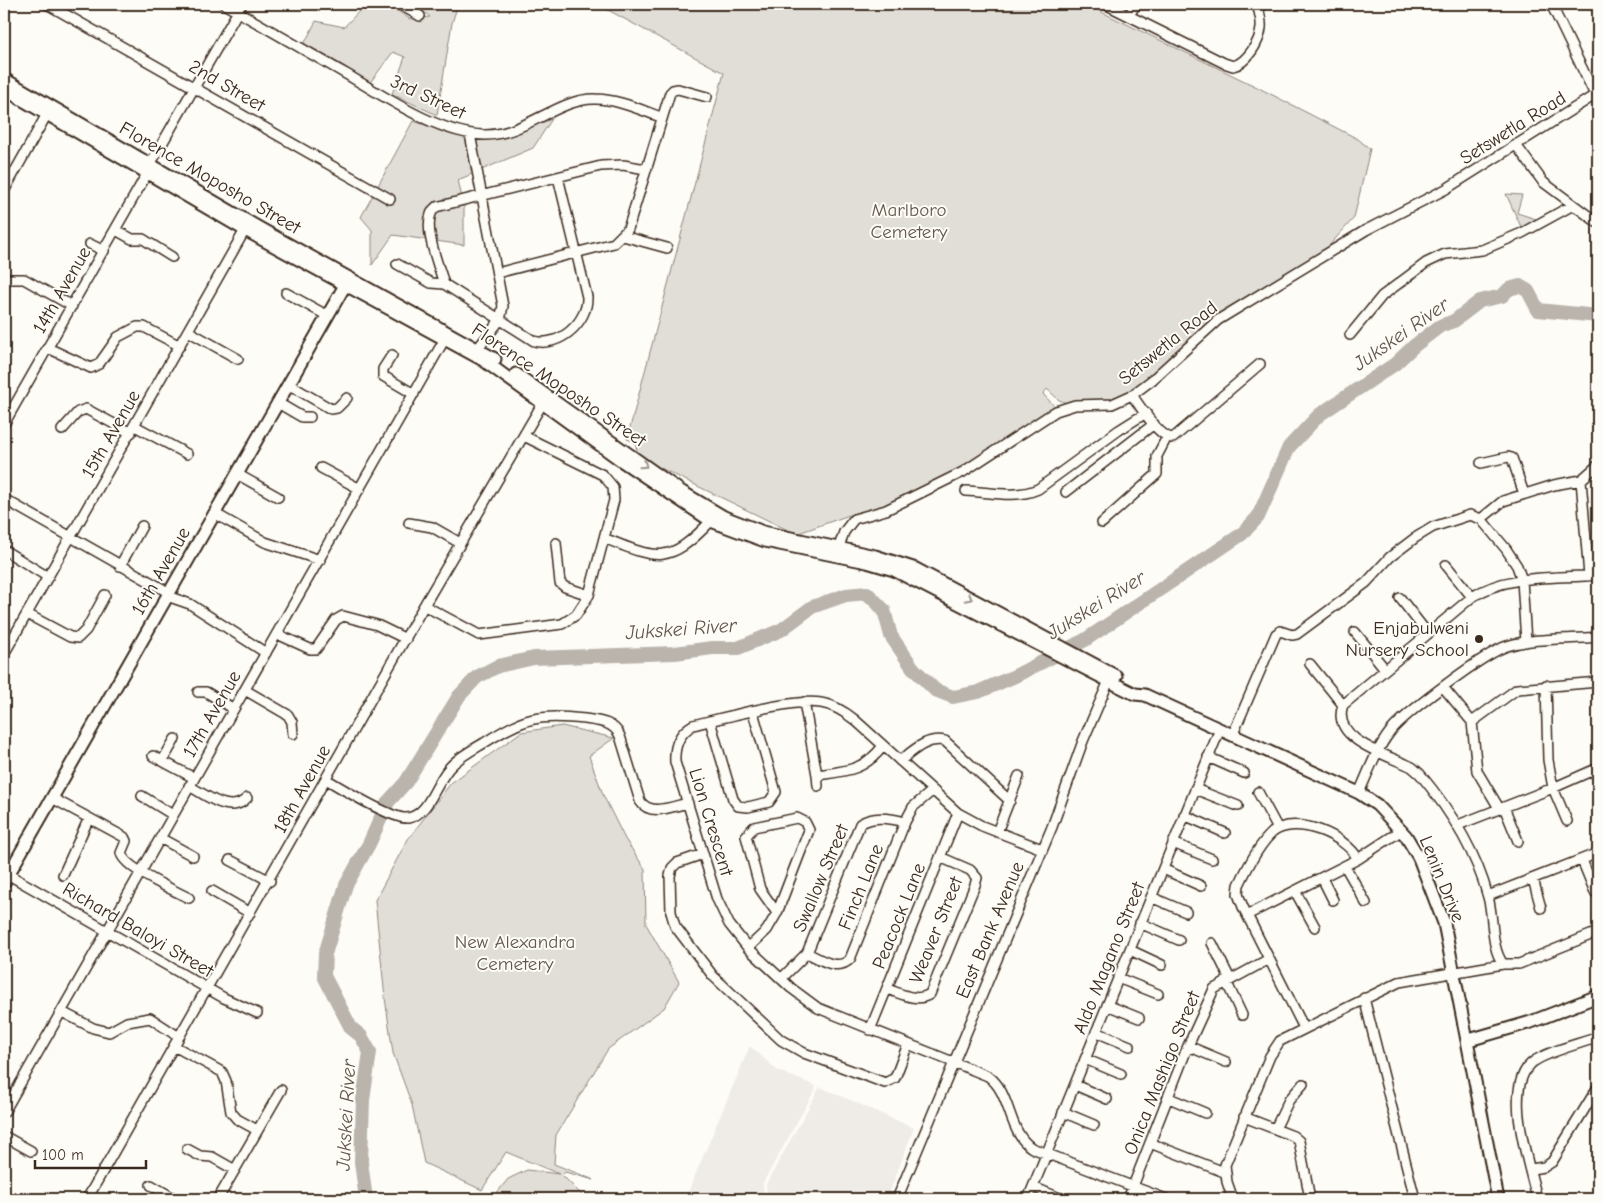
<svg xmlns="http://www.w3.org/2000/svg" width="1602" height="1203" font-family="'Comic Neue',sans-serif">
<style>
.built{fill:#efece7}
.green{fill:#e1ded7;stroke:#8e847a}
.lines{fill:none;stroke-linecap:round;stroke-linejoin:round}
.river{stroke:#bbb4ad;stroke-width:14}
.minor-casing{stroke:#3b2a1e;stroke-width:12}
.tertiary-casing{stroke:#3b2a1e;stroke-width:15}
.minor{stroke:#fdfcf7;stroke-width:9}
.tertiary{stroke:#fdfcf7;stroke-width:11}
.oneway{stroke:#9c938a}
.poi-dot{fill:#3b2a1e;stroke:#fdfcf7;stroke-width:2}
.labels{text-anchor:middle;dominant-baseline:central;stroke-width:4;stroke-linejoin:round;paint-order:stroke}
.street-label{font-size:19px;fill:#3b2a1e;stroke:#fdfcf7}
.park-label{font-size:19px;fill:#64574c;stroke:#fdfcf7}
.poi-label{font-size:19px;fill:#3b2a1e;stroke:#fdfcf7;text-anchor:end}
.water-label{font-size:20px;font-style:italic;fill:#615349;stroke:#fdfcf7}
</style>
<rect width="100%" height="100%" fill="#fdfcf7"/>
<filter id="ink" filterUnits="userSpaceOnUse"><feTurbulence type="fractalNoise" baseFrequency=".02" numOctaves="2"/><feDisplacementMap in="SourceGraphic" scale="10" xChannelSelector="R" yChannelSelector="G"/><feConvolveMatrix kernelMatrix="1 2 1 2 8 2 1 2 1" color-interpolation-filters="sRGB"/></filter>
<g filter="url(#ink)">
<path class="built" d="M750 1046 778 1071 816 1086 815 1090 763 1183 764 1199H685Z
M820 1087 914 1128 887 1199H767L766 1184Z"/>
<path class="green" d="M366 4H387L410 19 430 17 415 4H458L452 23 437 115 392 94 405 57 393 52 369 84 302 48 316 21 344 27Z
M597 4H1085L1255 86 1358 139 1370 149 1354 218 1326 249 1215 321 1142 387 1115 403 1069 404 1059 400 1047 389 1043 394 1056 408 986 456 887 507 852 514 796 534 644 460 638 455 635 442 627 439 724 73Z
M552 119 533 148 458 180 464 207V245L393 235 372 265V230L361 217 413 121 453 134 504 136Z
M1506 194 1522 195 1517 213 1536 219 1522 229Z
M562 726 614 738 589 756 604 797 625 839 645 869 646 924 679 982 664 1008 608 1049 556 1135 554 1164 594 1180 565 1172 562 1175 586 1199H492L508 1179 527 1170 559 1174 506 1152 482 1190 424 1163 412 1105 393 1053 385 998 375 900 408 839 451 783 521 732Z"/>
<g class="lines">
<path class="river" d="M366 1199 361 1162 363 1100 370 1052 361 1036 351 1028 324 976 325 954 346 885 369 844 388 802 406 782 459 696 477 677 498 666 534 658 675 653 712 648H738L781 630 812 607 846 595 867 593 884 610 891 636 913 668 935 690 953 697 978 692 1015 676 1085 640 1242 534 1258 517 1289 447 1319 415 1395 364 1414 346 1440 326 1454 321 1480 301 1502 296 1509 289 1520 286 1528 291 1538 310 1598 316"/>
<g class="minor-casing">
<path id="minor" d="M47 4 390 199
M224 4C265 27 306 51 346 74 385 97 439 134 484 135 523 136 559 98 595 99 617 99 641 110 661 117
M399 4 420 16
M1105 4 1224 63 1233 66C1247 63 1260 41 1261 28 1262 20 1259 12 1257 4
M1551 4 1598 101
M1129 15 1136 4
M470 134 503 306 500 320 478 348
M1516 145 1543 182 1598 223
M151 163 242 4
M4 191 47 114
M116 230 132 239H143L172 257
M623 236 667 248
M90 244 104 251
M397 264 431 283 444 284 534 341C559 348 588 322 587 297L558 177
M497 273 614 243 628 229 670 93 673 90 678 89 707 97
M4 279H24L72 306
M444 284C439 266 419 220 436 207L601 166 623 165 646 169
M286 293 328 316
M188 331 238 359
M1350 335 1382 296 1426 263 1445 254 1482 250 1522 233 1573 205
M48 348 91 368 99 364 118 337 137 327H144L180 346
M392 355 383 369V376L414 394
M288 384 331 409 337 408 347 398
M1132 395C1140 406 1159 438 1173 438L1260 364
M278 403 302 417H310
M4 424 148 172
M135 426 187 454
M62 430 78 412 86 409 131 433
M1481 463 1508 457 1512 458 1524 494
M321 468 360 489
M237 474 278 497
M1581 480 1589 576
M966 491C990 492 1015 499 1038 489L1119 430 1146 413
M1066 492 1154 424
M4 499 168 592
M214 513 265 542 320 560
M1481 519 1503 501 1554 485 1581 480 1598 465
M409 523 432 527 460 543
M1102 523 1157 474V456L1167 437
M604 538C658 560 669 565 711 521
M556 543 560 583 565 587 589 595
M839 547 844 532 854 519 886 510 963 472 1056 411 1075 405 1112 404 1132 395 1152 380 1218 320 1366 230 1446 189 1595 95
M4 550 48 577
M1446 565 1472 597
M120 566 142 526
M1598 575C1556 579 1509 573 1472 597L1343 705C1330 740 1388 755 1412 767L1420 774C1450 810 1476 851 1488 897 1494 917 1490 946 1503 964H1519L1598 932
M167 596 190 604 266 653
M1400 598 1428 634
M425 606 479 635 562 624 576 615 589 595 614 500 613 487 603 475 524 436
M27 614 70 637 78 638 86 630 105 595
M1355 632 1385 669
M277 634 310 649H316L336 620 343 616 377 625 406 639
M4 654 245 230
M1310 664 1343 705
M1546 685 1548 760 1553 788 1567 821
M1443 687 1472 722 1477 771 1499 808
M245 690 288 715 292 722 293 734
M198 692H206L234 709
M804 702 817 775C846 771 864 771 883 746
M710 721 733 799 738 806 748 807 769 802 776 792 753 712
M1472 722 1517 689 1598 682
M1233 734 1276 634 1280 631 1292 635 1297 634 1366 583 1390 557 1415 538 1433 527 1470 515 1481 519 1506 549 1517 566 1522 580 1526 642
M153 756 194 778
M1208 757 1244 773
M163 760 175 739
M900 761C914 750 927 737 945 741L1010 801
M817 775 818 786
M326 779C341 788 393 820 408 818 431 814 436 778 453 764 462 755 474 749 484 743 525 717 537 714 585 719 599 721 614 722 620 736L640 801C650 817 673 806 688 803
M189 786C207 795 230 816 247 798
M1195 789 1238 806
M1258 792 1278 829
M1359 793C1368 773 1376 750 1390 732 1405 713 1485 653 1507 646 1536 637 1568 640 1598 637
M142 796 173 815
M52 798 124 837 126 841 121 853C124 868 175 891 189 898
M1504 807 1518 841
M1184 815 1225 833
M797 818 805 822 809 830 777 913 760 889 746 836 754 827Z
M1458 825 1553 788 1598 768
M997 832 1019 776
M160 838 193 856
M1173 843 1212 859
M1042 849 982 826 958 813 855 720C845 712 834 705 821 703 793 698 724 718 693 725 679 733 674 746 675 762L717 899 729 924 748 948 791 988 818 1008 988 1076C1012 1093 1007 1132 1032 1148L1166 1199
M703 854 677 863 672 868 670 876 671 912 675 926 713 976 781 1040 804 1053 885 1083 895 1078 908 1044
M230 860 270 881
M1582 860 1595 892
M1345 866 1366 903
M1163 869 1201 886
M4 872 224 998 257 1013
M63 875 89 818
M1322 878 1333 900
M1533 879 1541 908
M212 891 250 913
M1295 891 1315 927
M1488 896 1598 853
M1151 897 1186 912
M1247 915 1358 859 1402 830
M1140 923 1179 940
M1212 943 1230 979
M748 948 767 930 777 913
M1130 950 1162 965
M807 953C820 959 838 972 850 959L905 822 913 807 932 791
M1118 978 1158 994
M781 979 807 953 860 824C873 815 891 818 905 822
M1226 981 1242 1015
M887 989C900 993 917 1003 930 994L975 885 977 878 970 870 940 857
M1364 998 1415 1199
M1107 1005 1139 1018
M62 1012 93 1028 109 1032 127 1022 150 1018 179 1037
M1304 1028 1243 907 1238 894 1239 885C1247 868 1259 844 1273 832 1296 814 1346 836 1358 859
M870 1030 958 813
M1096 1032 1130 1046
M174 1046 222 1072 226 1081 231 1112 237 1119 257 1130
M1188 1046 1226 1062
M1085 1059 1121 1074
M1075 1085 1107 1099
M1169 1098 1205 1113
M4 1112 447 335
M1063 1112 1094 1125
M1244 1117 1293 1136 1299 1141 1310 1199
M1275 1129 1289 1100 1303 1084
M4 1136 31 1151
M1150 1143 1224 1172
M187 1149 200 1156 212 1157 235 1170
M1531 1169 1544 1167 1552 1162 1598 1087
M151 1185 175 1199
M1033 1187 1062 1199
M87 1199 426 602 545 399
M218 1199 281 1090
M897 1199 1052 827 1083 741 1111 676
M1028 1199 1220 729
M1128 1199 1188 1046 1214 989 1269 959
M1233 1199 1227 1182 1225 1165 1270 1056 1280 1041 1399 982 1503 964
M1537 1199C1530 1166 1501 1086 1533 1062 1548 1051 1580 1044 1598 1037"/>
</g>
<g class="tertiary-casing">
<path id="tertiary" d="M4 79 259 228 495 359
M4 89 245 230 483 360 622 461 711 521 765 541 867 562 894 570 1117 685 1135 694 1145 695 1359 793 1377 805 1406 836 1419 858 1444 923 1498 1199
M516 374 682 492 724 517 763 532 875 556 916 569 1116 676
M4 882 348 280
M1469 1040 1531 1022 1598 996"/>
</g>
<use href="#minor" class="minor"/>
<use href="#tertiary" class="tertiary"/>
</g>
<defs><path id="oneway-chevron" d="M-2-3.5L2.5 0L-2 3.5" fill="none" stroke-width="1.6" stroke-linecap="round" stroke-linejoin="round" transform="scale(1.25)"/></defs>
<g class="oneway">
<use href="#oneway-chevron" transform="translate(644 465) rotate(35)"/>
<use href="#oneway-chevron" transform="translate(969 598) rotate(28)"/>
</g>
</g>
<circle class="poi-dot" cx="1479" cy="639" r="5"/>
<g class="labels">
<g class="street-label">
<text transform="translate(227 86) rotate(30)">2nd Street</text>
<text transform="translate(428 97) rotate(25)">3rd Street</text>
<text transform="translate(1513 128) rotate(-32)">Setswetla Road</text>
<text transform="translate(210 178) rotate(30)">Florence Moposho Street</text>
<text transform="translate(62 290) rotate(-60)">14th Avenue</text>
<text transform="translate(1168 343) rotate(-39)">Setswetla Road</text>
<text transform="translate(559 385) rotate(34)">Florence Moposho Street</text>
<text transform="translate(111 434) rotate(-60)">15th Avenue</text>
<text transform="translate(161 571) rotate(-60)">16th Avenue</text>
<text transform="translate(212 714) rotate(-60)">17th Avenue</text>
<text transform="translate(302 789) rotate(-61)">18th Avenue</text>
<text transform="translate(711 822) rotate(73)">Lion Crescent</text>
<text transform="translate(821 878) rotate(-67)">Swallow Street</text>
<text transform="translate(1442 879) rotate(68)">Lenin Drive</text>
<text transform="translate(861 887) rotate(-68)">Finch Lane</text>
<text transform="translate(899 916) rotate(-68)">Peacock Lane</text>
<text transform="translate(138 930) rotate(30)">Richard Baloyi Street</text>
<text transform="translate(936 930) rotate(-68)">Weaver Street</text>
<text transform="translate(990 930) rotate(-67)">East Bank Avenue</text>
<text transform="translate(1109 958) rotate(-68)">Aldo Magano Street</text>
<text transform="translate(1162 1073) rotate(-68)">Onica Mashigo Street</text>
</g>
<g class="park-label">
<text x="909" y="210">Marlboro<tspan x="909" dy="22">Cemetery</tspan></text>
<text x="515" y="942">New Alexandra<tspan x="515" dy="22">Cemetery</tspan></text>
</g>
<g class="poi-label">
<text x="1469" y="628">Enjabulweni<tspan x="1469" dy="22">Nursery School</tspan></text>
</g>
<g class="water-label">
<text transform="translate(1401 334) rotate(-35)">Jukskei River</text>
<text transform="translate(1096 605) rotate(-32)">Jukskei River</text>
<text transform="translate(681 629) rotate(-4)">Jukskei River</text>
<text transform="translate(346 1115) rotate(-87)">Jukskei River</text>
</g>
</g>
<rect width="1602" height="1203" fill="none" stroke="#fdfcf7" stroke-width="20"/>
<rect x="10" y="10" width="1582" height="1183" fill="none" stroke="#3b2a1e" stroke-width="2" filter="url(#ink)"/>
<path d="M35 1160v8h111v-8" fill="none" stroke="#3b2a1e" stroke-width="2.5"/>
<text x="42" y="1160" font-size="15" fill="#3b2a1e" stroke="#fdfcf7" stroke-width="4" paint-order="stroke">100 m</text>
</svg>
